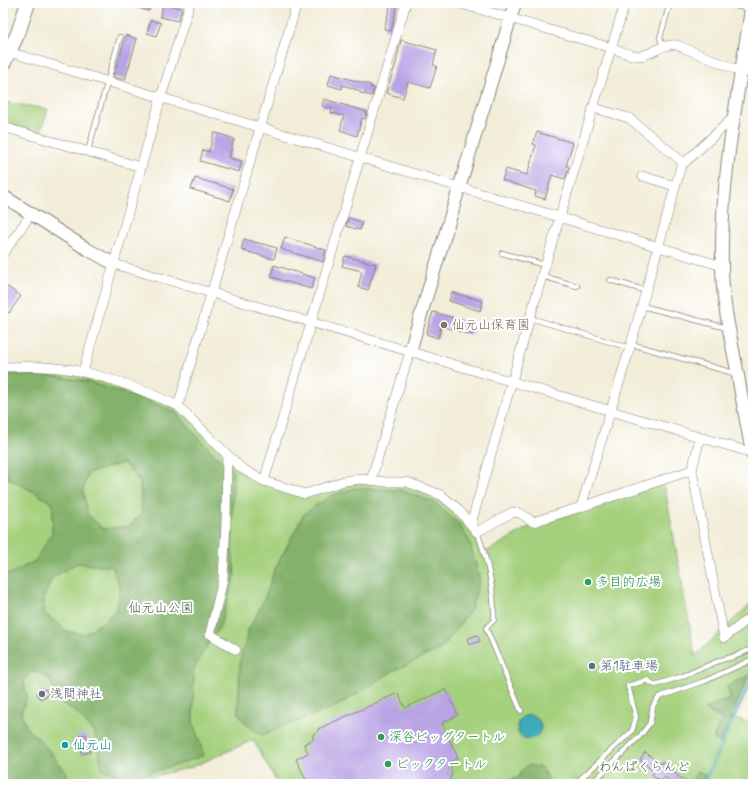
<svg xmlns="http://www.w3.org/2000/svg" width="756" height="787" font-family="Mynerve,'Klee One',sans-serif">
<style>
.green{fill:#a5d07d;stroke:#60764c}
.forest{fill:#84b26c;stroke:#506744;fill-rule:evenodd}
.water{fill:#3baab9;stroke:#2c636a}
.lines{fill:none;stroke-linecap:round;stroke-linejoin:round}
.stream{stroke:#3baab9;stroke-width:2.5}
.building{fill:#b8a3e4}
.lane-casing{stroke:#87847a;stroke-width:6}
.street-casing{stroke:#87847a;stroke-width:10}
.secondary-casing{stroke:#87847a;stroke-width:14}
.primary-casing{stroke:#87847a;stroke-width:16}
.lane{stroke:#fff;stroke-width:4.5}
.street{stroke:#fff;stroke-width:9}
.secondary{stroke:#fff;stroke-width:12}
.primary{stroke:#fff;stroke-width:14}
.education-dot{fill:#8d6e63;stroke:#fff;stroke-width:1.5}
.leisure-dot{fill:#2e9e5b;stroke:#fff;stroke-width:1.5}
.service-dot{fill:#5c6f8a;stroke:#fff;stroke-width:1.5}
.worship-dot{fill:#6b7280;stroke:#fff;stroke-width:1.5}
.culture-dot{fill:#0f9aa8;stroke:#fff;stroke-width:1.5}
.labels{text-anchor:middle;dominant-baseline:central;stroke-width:4;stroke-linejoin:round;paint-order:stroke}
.education-label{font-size:13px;fill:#785e54;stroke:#fff;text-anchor:start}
.leisure-label{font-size:13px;fill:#27864d;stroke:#fff;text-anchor:start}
.park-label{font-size:13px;fill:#4c5b3e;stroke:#fff}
.service-label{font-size:13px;fill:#4e5e75;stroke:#fff;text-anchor:start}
.worship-label{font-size:13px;fill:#5b616d;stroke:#fff;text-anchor:start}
.culture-label{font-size:13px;fill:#0d838f;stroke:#fff;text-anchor:start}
</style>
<rect width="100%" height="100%" fill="#fff"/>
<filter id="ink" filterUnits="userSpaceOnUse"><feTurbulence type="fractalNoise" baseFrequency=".025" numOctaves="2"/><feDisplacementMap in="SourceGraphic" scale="8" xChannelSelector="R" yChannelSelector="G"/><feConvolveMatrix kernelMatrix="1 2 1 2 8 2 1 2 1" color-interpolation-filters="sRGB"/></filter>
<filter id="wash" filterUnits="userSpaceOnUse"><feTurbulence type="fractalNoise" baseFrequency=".012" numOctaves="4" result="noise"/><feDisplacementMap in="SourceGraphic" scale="16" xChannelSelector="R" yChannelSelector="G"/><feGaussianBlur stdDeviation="0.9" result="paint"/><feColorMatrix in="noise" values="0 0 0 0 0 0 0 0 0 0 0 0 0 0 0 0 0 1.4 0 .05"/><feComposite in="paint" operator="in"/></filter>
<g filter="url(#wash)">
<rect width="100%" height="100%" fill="#f2edd8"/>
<path class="green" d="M3 102 48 109 40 134 3 123Z
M3 370H59L120 386 179 409 222 452 295 495 342 485 361 483 400 484 438 497 454 510 476 539 481 555 527 528 664 483 695 656 753 602V674L750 675 732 716 753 725V784H278L253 740 192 767 121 784H3Z"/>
<path class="forest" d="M3 374 53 376 85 381 149 401 176 413 211 451 233 471 232 548 235 576 220 626 203 652 194 669 193 722 204 755C188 762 136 779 120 776 114 774 108 771 102 769L95 733 78 714 62 703 48 677 31 670 24 682 27 697 21 713 28 730 41 741 67 773 69 784H3V573L8 575 35 561 52 533 53 504 36 493 9 479 3 467ZM124 463 140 483 142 513 129 526 103 529 88 515 83 491 88 473ZM77 563 100 566H112L120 588 117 609 104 621 85 634 67 631 43 612 45 594 52 578Z
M356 488 401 490 434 502 457 522 469 540 480 580 471 609 442 648 393 671 337 706 262 735 246 724 238 713 240 661 248 631 264 600 275 569 304 514 330 496Z
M750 675 720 743 713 738 722 719 704 709 731 698 727 686Z
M529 765 542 768 550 784H488L500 778 504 782 519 777 523 769Z
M697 771 705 774 701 784H691Z"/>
<path class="water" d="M517 727a12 12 0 1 1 24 0a12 12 0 1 1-24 0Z"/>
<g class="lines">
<path class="stream" d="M703 784 753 677"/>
</g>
<g id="blocks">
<path class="building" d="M128 3H151L149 11 128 5Z
M391 3H398L391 31 384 29Z
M163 4 182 8 178 21 160 17Z
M151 20 161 23 156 36 147 33Z
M126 35 137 39 125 80 113 77Z
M401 40 437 50 433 65 437 66 430 88 408 82 403 98 386 93 396 63Z
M331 74 371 85 370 87 374 88 372 96 360 93V91L343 85 342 89 328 85Z
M324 99 367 112 365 119 362 118 357 136 340 130 344 116 331 113 332 109 322 106Z
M537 132 573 143 566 166 569 167 565 179 552 175 545 199 535 196 536 191 502 180 506 169 527 175 536 145 533 144Z
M214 133H216L223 135 234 139 229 158 242 161 239 172 200 161 203 150 209 152Z
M195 178 233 189 230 201 191 189Z
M348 218 362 222 360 230 346 226Z
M285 237 326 250 323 262 281 249Z
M244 239 277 248 274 259 241 250Z
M345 256 376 264 368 290 358 287 362 271 342 266Z
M274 265 315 278 311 289 271 277Z
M3 284 21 296 9 313 3 309Z
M452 292 483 301 480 311 449 301Z
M433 312 475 324 472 335 441 326 438 338 426 334Z
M477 635 480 641 469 645 467 639Z
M46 689 49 695 40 699 37 693Z
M446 689 458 715 442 723 458 758 449 762 452 773 449 784H308L296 759 308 753 304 744 314 739 312 735 319 731 318 729 398 693 405 708Z
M86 734 90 752 82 754 77 736Z
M645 752 661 764 662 761 671 768 670 770 689 784H673L664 777 661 782 652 775 655 771 640 760Z"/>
</g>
</g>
<g filter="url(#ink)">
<use href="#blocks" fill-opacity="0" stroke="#87847a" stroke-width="1"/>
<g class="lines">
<g class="lane-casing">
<path id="lane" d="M722 3 750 9
M663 46 660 38 670 3
M88 151 120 37
M502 253 545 265
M542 276 577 286
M610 280 647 291
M642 306 727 328
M530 318 630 348
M631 344 737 374
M477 532C487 557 495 594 494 620L486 628 521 711
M575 784 632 731 636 717 628 686 647 680 655 685 683 676 721 660 736 656 753 648
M591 784 640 736 650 723 653 706 659 697 705 681 753 659"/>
</g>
<g class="street-casing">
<path id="street" d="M458 3 612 48C620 51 630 56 639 56 653 55 661 43 677 45L742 72H753
M9 52 722 266
M594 108 629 118 684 163
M3 127 141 167
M642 176 675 186
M3 254 31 214
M114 264 753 453
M3 367C29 366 57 366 83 372 115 379 148 392 178 406L241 468 264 481 305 494 344 481 361 479 386 482H407L441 495 457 508 477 532 513 512 520 513 533 522 581 507
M83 372 161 97 190 3
M178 406 297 3
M700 438 692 470 581 507 631 344 681 166 734 117
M227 454 226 523 223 579 210 634 236 650
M692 470 724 638 753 615
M371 480 410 351
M264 481 406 3
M471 524 542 276 625 3"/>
</g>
<g class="secondary-casing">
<path id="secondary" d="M752 3C739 90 720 177 722 265 722 300 730 335 737 370 742 399 747 428 753 456
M3 196 87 249 114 264
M410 351 515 3"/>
</g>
<g class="primary-casing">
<path id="primary" d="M3 64 18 33 28 3"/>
</g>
<use href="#lane" class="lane"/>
<use href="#street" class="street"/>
<use href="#secondary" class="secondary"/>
<use href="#primary" class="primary"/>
</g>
</g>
<circle class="education-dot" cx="444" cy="325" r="4"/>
<g class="leisure-dot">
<circle cx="588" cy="582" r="4"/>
<circle cx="381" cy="737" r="4"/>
<circle cx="388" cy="764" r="4"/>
</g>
<circle class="service-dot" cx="592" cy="666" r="4"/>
<circle class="worship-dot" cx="42" cy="694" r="4"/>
<circle class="culture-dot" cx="65" cy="745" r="4"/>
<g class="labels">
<g class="education-label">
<text x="452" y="325">仙元山保育園</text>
</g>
<g class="leisure-label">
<text x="596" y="582">多目的広場</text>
<text x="389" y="737">深谷ビッグタートル</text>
<text x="396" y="764">ビックタートル</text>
</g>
<g class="park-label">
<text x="161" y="608">仙元山公園</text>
<text x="644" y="767">わんぱくらんど</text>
</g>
<g class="service-label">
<text x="600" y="666">第1駐車場</text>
</g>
<g class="worship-label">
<text x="50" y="694">浅間神社</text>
</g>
<g class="culture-label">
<text x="73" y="745">仙元山</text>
</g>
</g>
<rect width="756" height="787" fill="none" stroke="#fff" stroke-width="16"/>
</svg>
